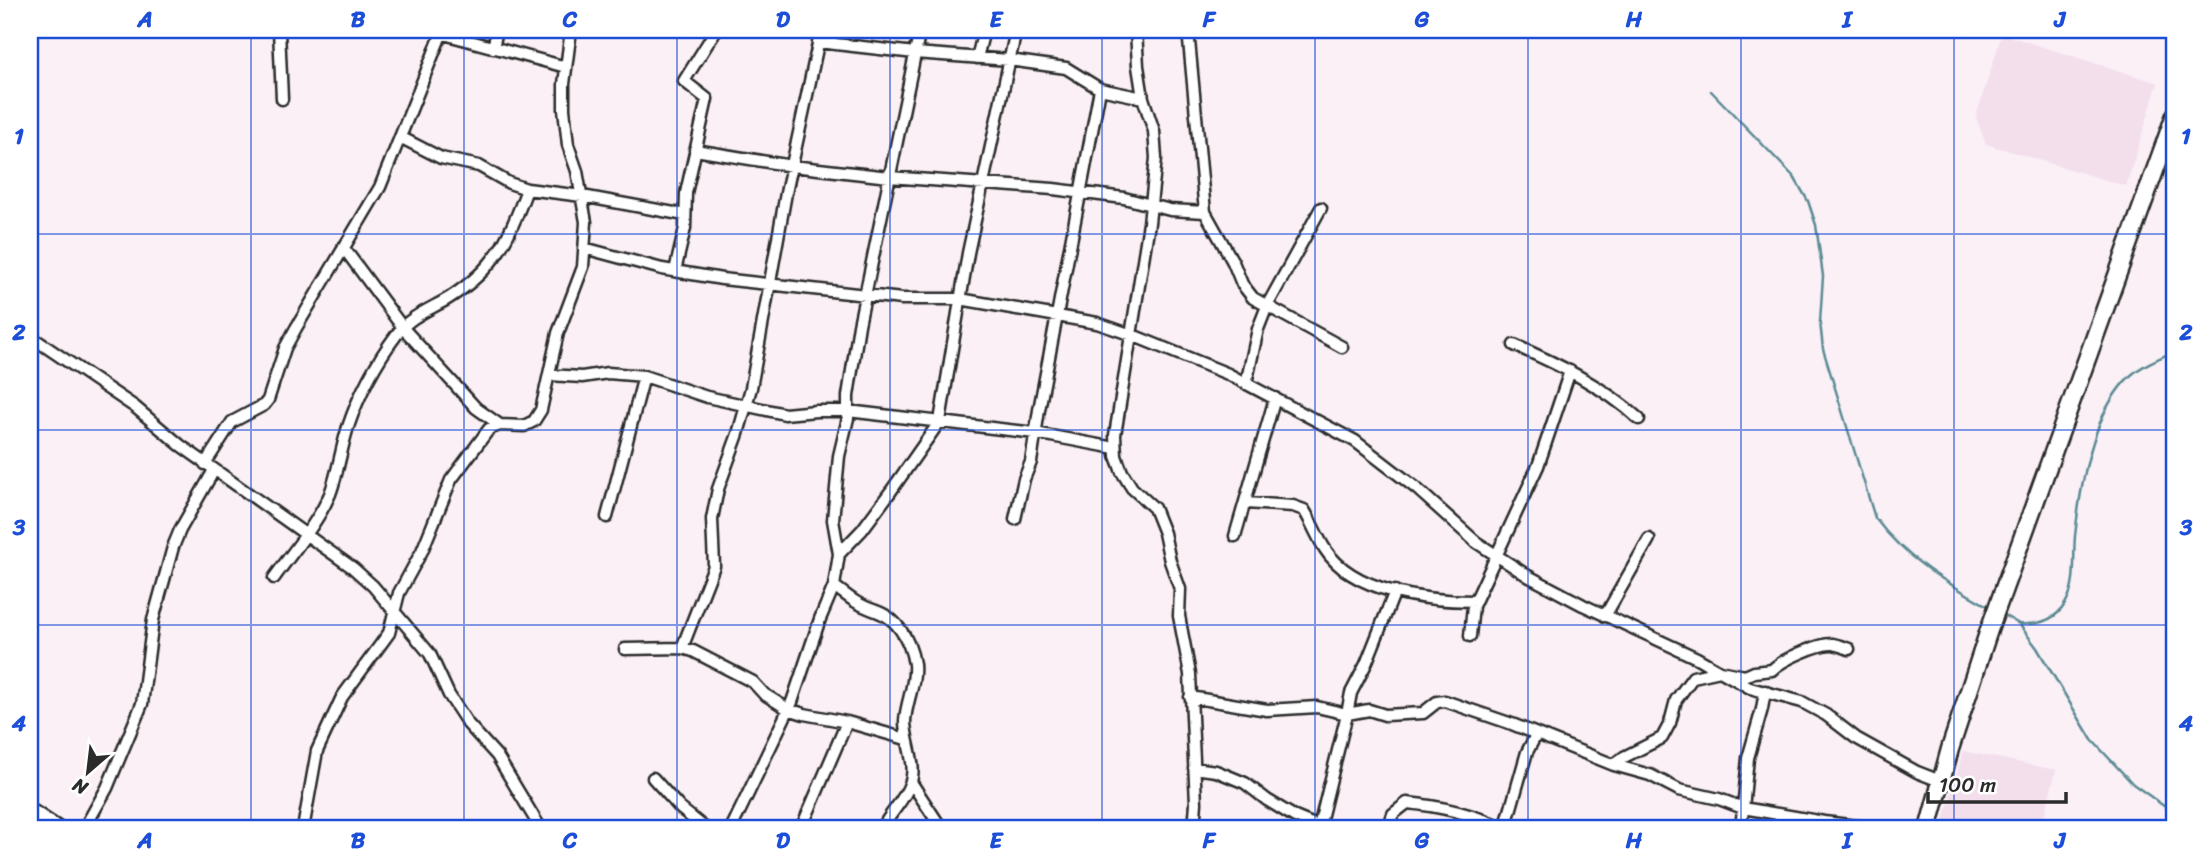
<svg xmlns="http://www.w3.org/2000/svg" width="2205" height="859" font-family="Sriracha,sans-serif">
<style>
.built{fill:#f3deec}
.lines{fill:none;stroke-linecap:round;stroke-linejoin:round}
.stream{stroke:#5b8a93;stroke-width:2.5}
.minor-casing{stroke:#2b2b2b;stroke-width:15}
.primary-casing{stroke:#2b2b2b;stroke-width:21}
.trunk-casing{stroke:#2b2b2b;stroke-width:21}
.minor{stroke:#fff;stroke-width:10}
.primary{stroke:#fff;stroke-width:16}
.trunk{stroke:#fff;stroke-width:16}
.grid{fill:none;stroke:#1d4ed8;stroke-width:2;stroke-opacity:0.55}
.neatline{fill:none;stroke:#1d4ed8;stroke-width:2.5}
.grid-label{font-size:23px;text-anchor:middle;font-weight:bold;fill:#1d4ed8}
</style>
<rect width="100%" height="100%" fill="#faf0f6"/>
<filter id="ink" filterUnits="userSpaceOnUse"><feTurbulence type="fractalNoise" baseFrequency=".0143" numOctaves="2"/><feDisplacementMap in="SourceGraphic" scale="14" xChannelSelector="R" yChannelSelector="G"/><feConvolveMatrix kernelMatrix="1 2 1 2 8 2 1 2 1" color-interpolation-filters="sRGB"/></filter>
<g filter="url(#ink)">
<path class="built" d="M2002 34 2158 83 2126 186 1986 144 1976 117Z
M1963 751 2056 770 2041 829H1942Z"/>
<g class="lines">
<path class="stream" d="M1711 91 1794 177 1808 201 1816 225 1823 276 1820 322 1823 349 1875 518C1905 559 1947 583 1991 608
M2000 613 2019 624 2037 648 2092 740 2133 784 2175 814
M2019 624C2036 625 2055 621 2065 604 2077 584 2073 559 2075 536 2080 488 2092 413 2129 377 2142 365 2159 358 2175 351"/>
<g class="minor-casing">
<path id="minor" d="M279 30 282 99
M1136 30 1138 66 1143 98 1154 131 1156 158 1149 223 1115 435 1116 456 1122 472 1132 488 1154 508 1164 533 1170 561 1180 589 1179 616 1190 674 1196 803 1194 829
M1188 30 1205 212 1233 262 1242 284 1253 298 1342 347
M444 34 566 67
M818 42 915 53 1009 60 1066 68 1100 89 1143 98
M493 48 497 30
M977 58 984 30
M400 137 441 158 479 166 509 183 527 189 582 196 685 215
M695 150 792 166 889 177 1053 189 1124 198 1170 210 1205 212
M343 247 403 328 476 408 500 425
M584 248 662 269 722 279 902 299H960L1097 323 1132 335 1228 374 1355 441 1416 488 1476 542 1528 576 1583 605 1697 658 1750 688 1802 702 1826 715 1856 738 1917 772 1940 781
M675 271 685 228 686 193 707 99 684 81 716 30
M30 336 135 407 180 445 353 568 373 586 430 654 449 695 468 724 497 756 541 829
M1514 345C1558 364 1603 386 1639 419
M549 375 582 377 608 373 644 376 707 397 785 414 816 411H848L1035 433 1115 448
M1246 384 1258 329 1267 306 1321 208
M205 464 232 422 264 405 268 400 285 348 296 328 380 187 443 30
M1246 503 1293 506 1304 510C1312 523 1317 537 1325 549 1353 593 1428 601 1475 601
M607 517 644 376
M1015 519 1024 479 1031 462 1039 410 1100 89
M1235 536 1275 398
M839 554 862 530 891 491 940 421 968 253 1016 30
M274 578C293 551 317 524 330 494 338 473 341 449 348 427 359 394 376 362 397 334 410 316 431 309 449 298 496 268 509 239 527 189
M834 586C841 591 848 597 856 602 874 613 886 610 900 629 908 640 912 651 914 664 916 684 906 702 905 721 905 742 918 765 910 784 904 801 889 814 882 829
M1605 616 1649 539
M1470 636 1473 606 1538 466 1570 371
M682 648 714 566 712 519 718 489 738 434 751 388 786 193 821 30
M625 649 682 648 693 651 753 682 764 694 788 709 804 714 847 722 906 739
M1190 697 1267 710 1317 707 1347 714 1351 693 1366 664 1395 591
M1614 765 1624 757 1662 738 1670 723 1676 700 1693 677 1720 671 1745 676 1754 672 1772 670C1781 660 1819 643 1833 644 1838 645 1844 647 1849 649
M1194 768 1216 771 1245 783 1267 800 1295 817 1324 829
M653 778 680 808 706 829
M911 782 942 829
M1319 827 1347 714 1369 710 1385 715 1423 713 1437 702 1445 701 1512 724 1614 765 1650 775 1679 790 1719 799 1743 808 1824 822 1882 829
M84 829 107 788 142 704 153 620 173 547 180 530 214 470
M303 829 317 751 342 697 389 633 399 593 422 551 451 480 489 429 500 425 524 426 534 421 541 410 558 333 583 267 586 222 577 171 568 145 564 109V84L571 30
M731 829 792 702 820 619 834 586 839 554 833 520 839 456 848 418V396L859 325 920 30
M801 829 847 722
M1388 829 1393 814 1407 803C1441 806 1475 815 1506 829
M1505 829 1527 752 1536 735
M1741 829 1748 758 1762 709 1765 691"/>
</g>
<g class="primary-casing">
<path id="primary" d="M1928 829 1950 749 1989 630 2175 115"/>
</g>
<g class="trunk-casing">
<path id="trunk" d="M30 812 56 829"/>
</g>
<use href="#minor" class="minor"/>
<use href="#primary" class="primary"/>
<use href="#trunk" class="trunk"/>
</g>
</g>
<path class="grid" d="M251 30V829M464 30V829M677 30V829M890 30V829M1102 30V829M1315 30V829M1528 30V829M1741 30V829M1954 30V829M30 234H2175M30 430H2175M30 625H2175"/>
<rect width="2205" height="859" fill="none" stroke="#fff" stroke-width="77"/>
<g transform="translate(88 772) rotate(208)" stroke="#ffffff" stroke-width="5" paint-order="stroke">
<path d="M0-5L12 26L0 18L-12 26Z" fill="#2b2b2b"/>
<text y="-10" font-size="19" font-weight="bold" text-anchor="middle" fill="#2b2b2b">N</text>
</g>
<path d="M1928 792v10h138v-10" fill="none" stroke="#2b2b2b" stroke-width="3.5"/>
<text x="1939" y="792" font-size="21" fill="#2b2b2b" stroke="#ffffff" stroke-width="5" paint-order="stroke">100 m</text>
<rect x="38" y="38" width="2128" height="782" class="neatline"/>
<g class="grid-label">
<text x="145" y="27">A</text>
<text x="358" y="27">B</text>
<text x="570" y="27">C</text>
<text x="783" y="27">D</text>
<text x="996" y="27">E</text>
<text x="1209" y="27">F</text>
<text x="1422" y="27">G</text>
<text x="1634" y="27">H</text>
<text x="1847" y="27">I</text>
<text x="2060" y="27">J</text>
<text x="19" y="144">1</text>
<text x="2186" y="144">1</text>
<text x="19" y="340">2</text>
<text x="2186" y="340">2</text>
<text x="19" y="535">3</text>
<text x="2186" y="535">3</text>
<text x="19" y="731">4</text>
<text x="2186" y="731">4</text>
<text x="145" y="848">A</text>
<text x="358" y="848">B</text>
<text x="570" y="848">C</text>
<text x="783" y="848">D</text>
<text x="996" y="848">E</text>
<text x="1209" y="848">F</text>
<text x="1422" y="848">G</text>
<text x="1634" y="848">H</text>
<text x="1847" y="848">I</text>
<text x="2060" y="848">J</text>
</g>
</svg>
